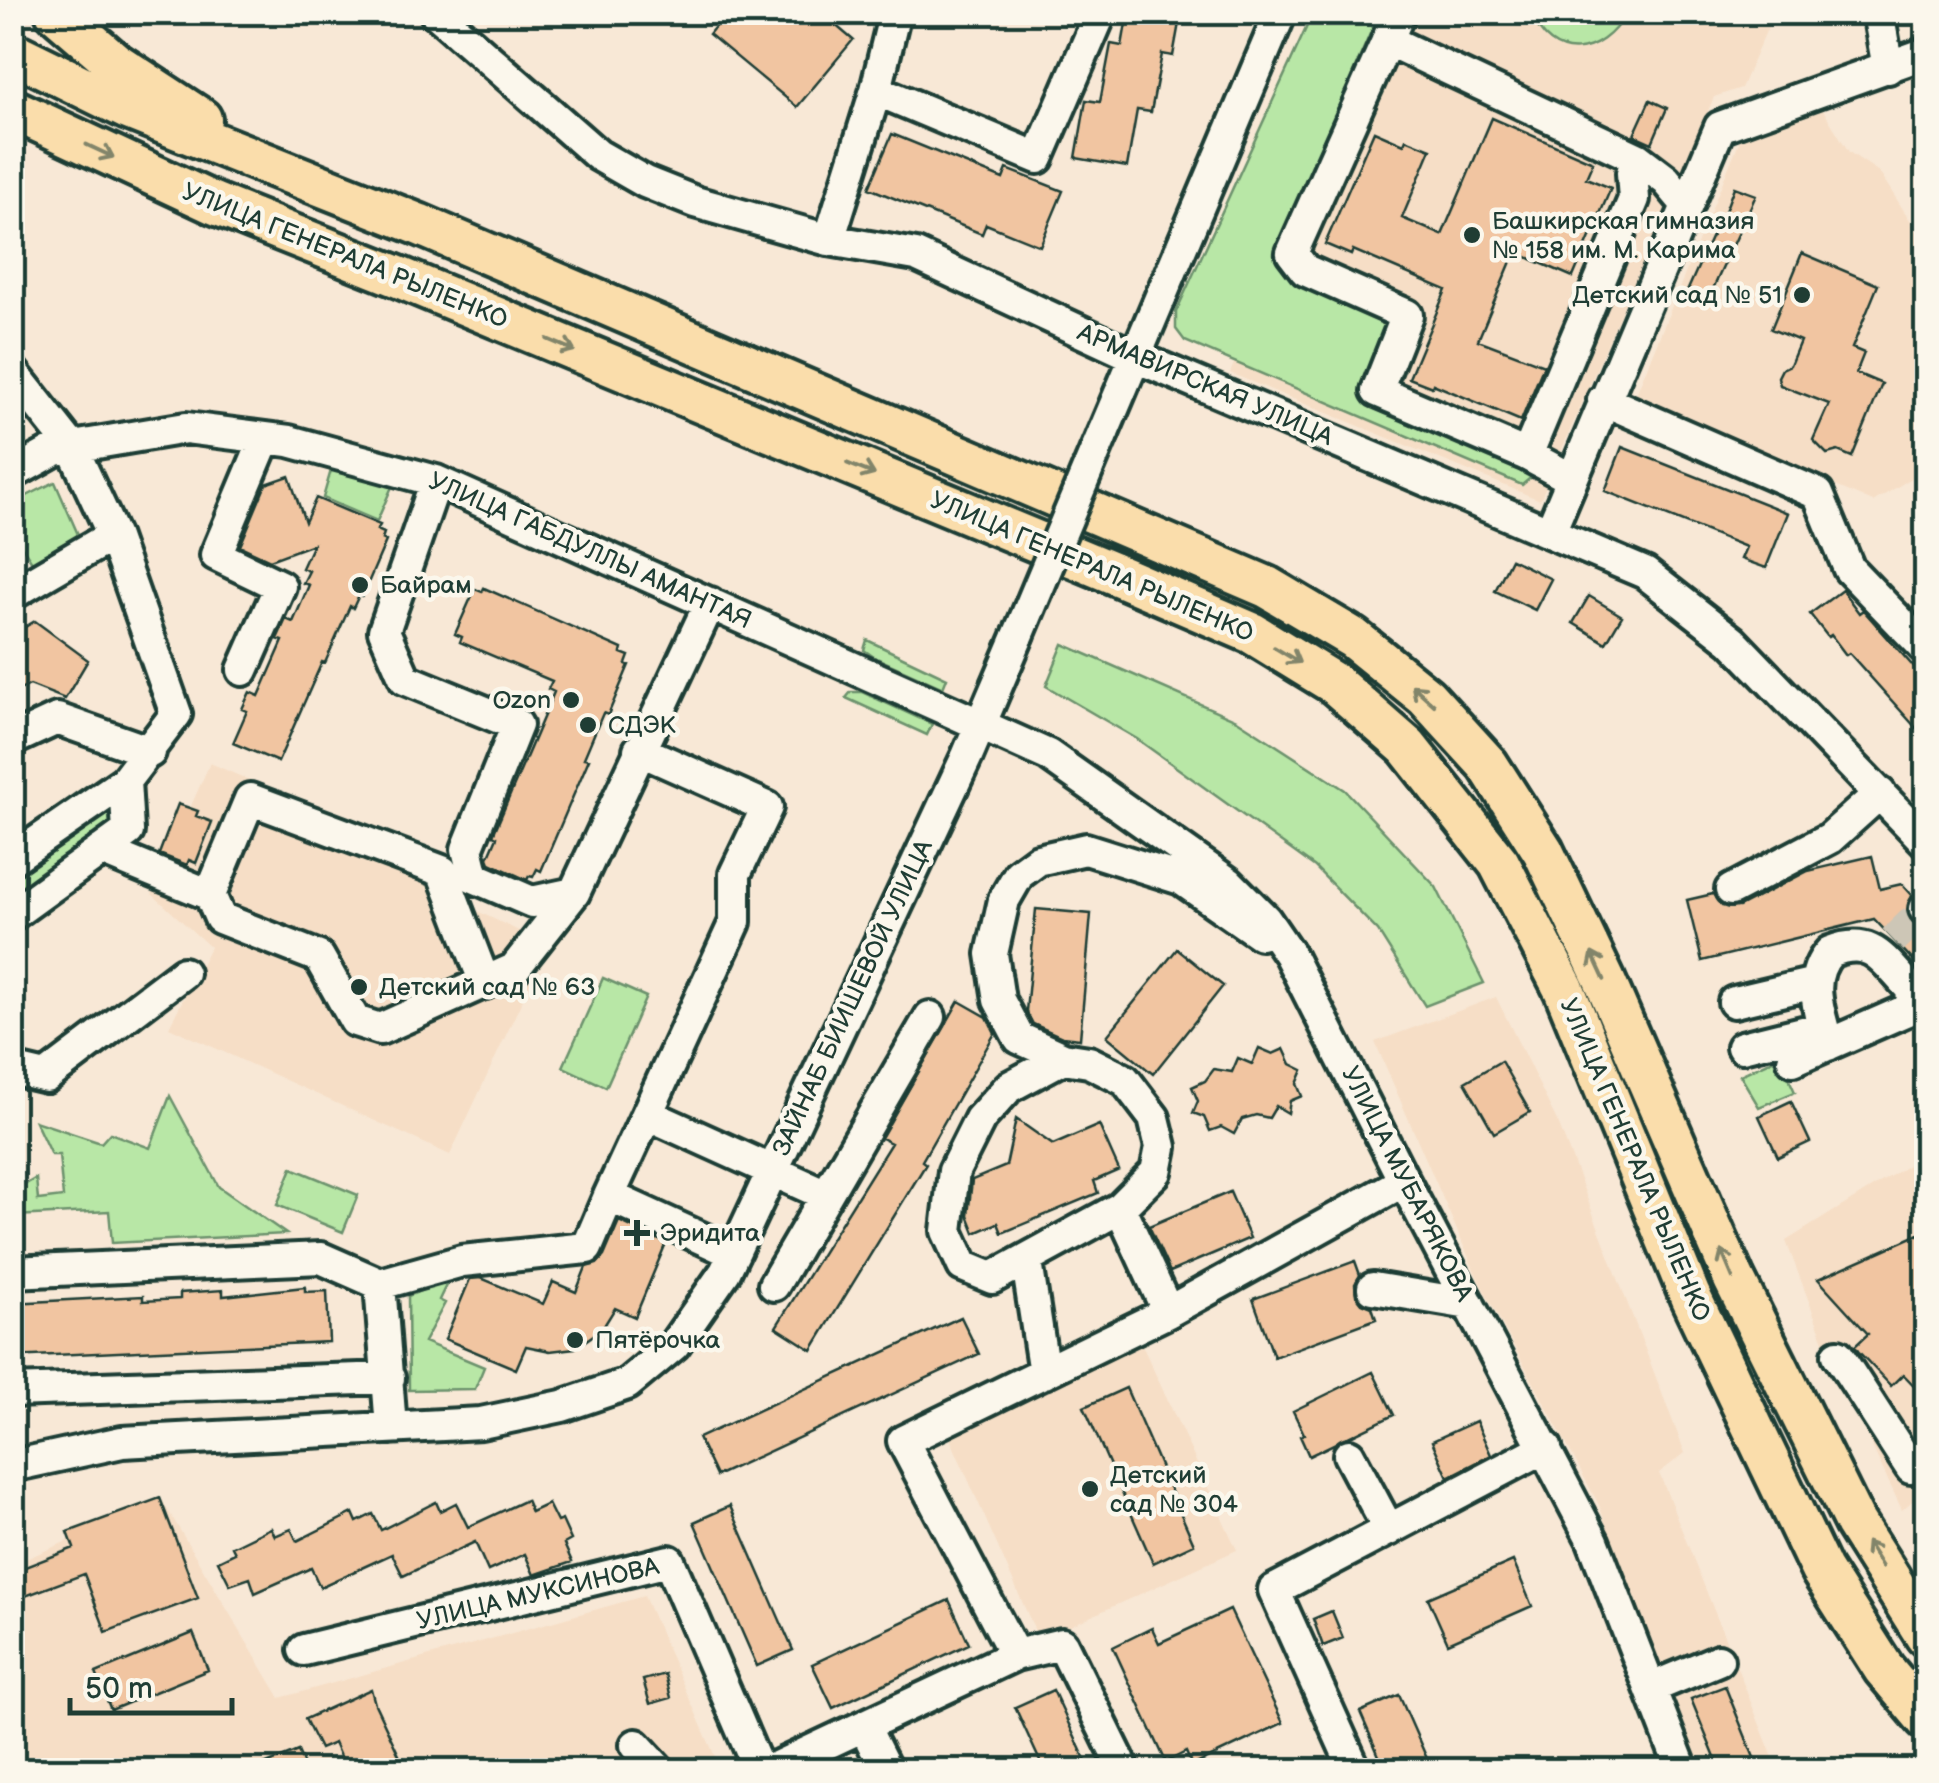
<svg xmlns="http://www.w3.org/2000/svg" width="1939" height="1783" font-family="'Balsamiq Sans',sans-serif">
<style>
.built{fill:#f6dec6}
.green{fill:#b8e7a6;stroke:#6c926d;stroke-width:2.5}
.building{fill:#f1c5a1;stroke:#1f3d34;stroke-width:2.5}
.lines{fill:none;stroke-linecap:round;stroke-linejoin:round}
.minor-tunnel{stroke:#cdc6b6;stroke-width:30;stroke-dasharray:30 15;stroke-linecap:butt}
.minor-casing{stroke:#1f3d34;stroke-width:38}
.major-casing{stroke:#1f3d34;stroke-width:48}
.minor{stroke:#fbf7ec;stroke-width:30}
.major{stroke:#faddab;stroke-width:40}
.minor-bridge-casing{stroke:#1f3d34;stroke-width:38;stroke-linecap:butt}
.minor-bridge{stroke:#fbf7ec;stroke-width:30}
.oneway{stroke:#82856a}
.poi-dot{fill:#1f3d34;stroke:#fbf7ec;stroke-width:4}
.labels{text-anchor:middle;dominant-baseline:central;stroke-width:9;stroke-linejoin:round;paint-order:stroke}
.poi-label{font-size:25px;fill:#1f3d34;stroke:#fbf7ec;text-anchor:start}
.street-label{font-size:25px;fill:#1f3d34;stroke:#fbf7ec}
</style>
<rect width="100%" height="100%" fill="#f8e8d6"/>
<filter id="ink" filterUnits="userSpaceOnUse"><feTurbulence type="fractalNoise" baseFrequency=".01" numOctaves="2"/><feDisplacementMap in="SourceGraphic" scale="20" xChannelSelector="R" yChannelSelector="G"/><feConvolveMatrix kernelMatrix="1 2 1 2 8 2 1 2 1" color-interpolation-filters="sRGB"/></filter>
<g filter="url(#ink)">
<path class="built" d="M1383 13H1774L1741 88 1714 97 1540 500 1230 373Z
M1823 110 1849 152 1879 172 1926 245V345L1910 383 1926 412V469L1873 502 1634 399 1741 137Z
M210 763 454 870 473 909 548 945 450 1155 169 1027 210 947 152 894Z
M1496 997 1559 1125 1685 1453 1659 1473 1778 1770H1695L1650 1653 1599 1505 1478 1279 1375 1042Z
M1926 1154V1489L1902 1510 1830 1357 1786 1241Z
M1136 1332 1237 1550 1039 1640 945 1427Z
M162 1500 280 1698 644 1596 721 1770H13L12 1565Z"/>
<path class="green" d="M1313 13H1379L1278 246 1298 273 1394 325 1367 398 1541 469 1522 485 1185 341 1176 329V312Z
M1531 13H1626C1601 58 1551 65 1531 13Z
M334 460 394 482 377 521 323 498Z
M55 482 80 539 34 565 13 533V503Z
M867 640 947 678 943 688 874 657 864 650Z
M1063 644 1237 720 1345 790 1436 887 1484 983 1425 1006 1378 931 1315 867 1137 739 1046 686Z
M851 692H862L932 724 927 735 846 698Z
M112 805 122 826 13 903V872Z
M603 978 646 997 606 1087 563 1067Z
M1779 1057 1795 1092 1759 1107 1740 1075Z
M170 1096 219 1187 286 1234 112 1243 109 1211 15 1216 17 1246H13V1192L36 1178 38 1200 63 1197 59 1155H51L35 1121 101 1143 110 1133 150 1148Z
M292 1168 358 1195 343 1232 277 1205Z
M449 1279 439 1300 445 1303 424 1342 484 1367 475 1389 409 1390 408 1296Z"/>
<path class="building" d="M727 12H820L853 40 797 107 709 34Z
M1128 12H1181L1173 56 1162 54 1151 112 1137 110 1127 167 1076 158 1086 100 1100 102 1111 44 1122 46Z
M1650 100 1667 108 1652 143 1634 135Z
M1492 118 1593 162 1586 178 1611 188 1573 277 1515 252 1478 340 1544 365 1521 421 1433 384 1432 387 1409 378 1446 290 1353 250 1351 255 1325 244 1374 131 1404 144 1406 139 1431 149 1402 218 1442 235Z
M892 134 1003 179 1007 169 1063 191 1040 246 986 224 982 234 869 188Z
M1734 187 1756 195 1707 302 1686 294 1715 229 1718 230Z
M1802 253 1878 285 1852 348 1864 353 1856 373 1882 384 1852 457 1838 451 1827 454 1813 440 1829 404 1780 385 1778 377 1782 369 1790 365 1800 341 1771 329Z
M1622 447 1788 513 1766 568 1741 559 1746 547 1605 491Z
M289 476 305 522 316 498 380 525 377 530 384 533 382 539 386 541 362 597 359 595 353 608 350 606 325 663 322 662 278 762 233 743 247 711 242 709 250 692 259 696 283 641 277 639 286 619 293 622 309 585 303 583 309 571 302 568 313 544 270 560 240 546 266 484Z
M1511 559 1551 579 1535 610 1495 591Z
M484 588 622 649 621 653 629 656 626 664 629 665 608 715 603 713 584 758 589 759 541 871 537 869 533 877 529 876 527 880 490 863 488 858 497 837 493 835 554 692 548 689 552 681 460 642 462 637 455 634 475 589 482 592Z
M1842 590 1859 613 1863 610 1926 681V739L1849 653 1846 655 1831 635 1828 637 1810 614Z
M1589 596 1622 616 1606 643 1573 623Z
M35 621 88 660 65 699 30 685 12 694V635Z
M178 804 198 811 196 816 212 822 196 863 189 860 187 865 159 854Z
M1872 856 1880 889 1902 884 1912 895 1907 913 1913 923 1926 927V974L1874 919 1702 961 1687 900 1713 894 1722 906 1739 907 1808 871Z
M1036 909 1091 914 1080 1039 1062 1037 1033 1024 1026 1011Z
M1177 949 1223 986 1153 1074 1107 1036Z
M959 1001 987 1017 995 1033 922 1161 926 1164 812 1350 776 1327 891 1143 881 1138Z
M1259 1048 1273 1054 1284 1049 1291 1064 1303 1070 1297 1084 1302 1096 1290 1101 1288 1113 1276 1106 1269 1118 1256 1115 1242 1119 1234 1134 1221 1127 1210 1131 1204 1117 1193 1113 1198 1101 1192 1087 1205 1081 1214 1069 1232 1072 1238 1058 1252 1064Z
M1501 1061 1530 1112 1494 1133 1465 1082Z
M1791 1101 1810 1142 1778 1157 1759 1116Z
M1016 1119 1053 1145 1099 1125 1119 1170 1094 1181 1098 1193 1002 1233 998 1223 975 1233 968 1215 972 1180 1006 1166Z
M1230 1192 1250 1238 1170 1272 1149 1226Z
M619 1221 666 1243 635 1317 615 1308 602 1329 575 1348 550 1351 526 1346 516 1369 445 1339 470 1279 481 1278 543 1304 553 1282 576 1292 586 1267 597 1264 604 1256Z
M1926 1231V1398L1903 1374 1891 1386 1858 1351 1855 1346 1868 1334 1818 1279Z
M1355 1261 1360 1275 1355 1284 1356 1295 1362 1303 1372 1307 1376 1319 1274 1357 1253 1299Z
M305 1287V1292L327 1291 329 1342 12 1357V1303L143 1296V1301L180 1299V1293L223 1290V1296Z
M961 1317 979 1354 716 1476 698 1438Z
M1373 1372 1394 1415 1309 1456 1300 1436 1304 1434 1293 1411Z
M1126 1388 1194 1544 1153 1563 1084 1407Z
M1476 1421 1491 1455 1448 1477 1432 1441Z
M160 1498 198 1598 106 1632 84 1574 12 1601V1572L74 1548 68 1532Z
M526 1500 531 1512 548 1504 557 1522 562 1520 571 1540 564 1544 572 1562 534 1575 525 1554 488 1571 475 1542 403 1576 392 1554 320 1587 311 1568 255 1593 250 1578 230 1585 218 1561 235 1553 232 1547 271 1528 275 1536 291 1529 297 1541 353 1513 357 1522 373 1514 381 1530 436 1502 440 1511 456 1503 468 1527Z
M730 1506 793 1650 757 1666 694 1522Z
M1513 1561 1532 1606 1448 1643 1428 1598Z
M949 1600 969 1644 833 1708 812 1664Z
M1230 1610 1283 1723 1192 1766 1186 1752 1166 1762 1113 1647 1152 1628 1159 1643Z
M1332 1611 1343 1638 1323 1646 1313 1619Z
M193 1633 208 1670 111 1710 96 1673Z
M665 1674 671 1698 650 1704 643 1680Z
M1725 1686 1759 1770H1720L1691 1699Z
M371 1689 375 1704 406 1770H346L334 1743 320 1749 305 1719Z
M1053 1690 1090 1770H1044L1015 1707Z
M1399 1695 1432 1770H1385L1370 1735 1360 1712Z
M298 1751 306 1770H252Z"/>
<g class="lines">
<path class="minor-tunnel" d="M1893 940 1925 909"/>
<g class="minor-casing">
<path id="minor" d="M435 12 598 155 645 182 695 202 829 240 916 255 1136 357 1645 573 1732 641 1926 842
M1400 12 1292 253 1305 270 1407 315 1377 391 1527 455 1570 478
M1878 12 1888 68
M1387 40 1637 158 1666 180 1686 204
M876 90 1038 158 1101 12
M829 240 876 90 895 12
M12 371 72 447 113 535 176 714 125 781 12 859
M1603 400 1818 494 1849 569 1926 649
M1103 433 1281 12
M1527 455 1634 199 1632 173 1637 158
M12 474 55 450 186 428 289 441 436 481 1048 755 1229 883 1265 919 1289 954 1404 1181 1593 1541 1682 1770
M436 481 384 631 405 679 517 725 467 849 474 877 532 902 574 893 710 603
M1550 532 1720 127 1926 53
M12 594 113 535
M243 670 280 586 216 555 265 438
M12 740 57 719 150 752
M639 750 767 807 735 874V922L647 1114 826 1195
M101 850 210 895 220 918 319 957 355 1021 380 1029 514 969 574 893
M1731 890 1830 838 1880 793
M210 895 250 799 442 871 485 983
M1925 909 1926 908
M12 915 128 831 125 781
M1734 1002 1815 983
M1742 1047 1823 1027
M1063 1058 1009 1087 980 1119 954 1171 947 1231 963 1266 992 1278 1120 1208 1156 1172 1161 1147 1154 1118 1125 1080 1089 1062 1063 1058 1019 1038 999 1000 992 954 1004 900 1019 874 1038 860 1086 849 1181 879 1260 934
M1793 1060 1907 1010 1912 1001 1911 989C1883 960 1873 935 1830 952 1805 979 1820 1013 1828 1045
M12 1069 46 1077 183 973
M647 1114 609 1196 734 1253
M1120 1208 1168 1312
M1027 1262 1044 1373
M12 1272 321 1258 380 1284 462 1261 587 1248 609 1196
M380 1284 391 1428
M774 1285 930 1017
M1373 1288 1469 1304
M1838 1355 1911 1468 1926 1456
M12 1391 389 1378
M1349 1455 1389 1530
M12 1466 122 1442 481 1423 562 1406 627 1384 674 1345 725 1272 967 756 1018 636
M304 1650 669 1561 759 1770
M1015 1655 1062 1644 1124 1770
M1651 1688 1718 1660
M864 1726 886 1770
M636 1745 659 1770
M770 1770 1015 1655 903 1441 1168 1312 1404 1181
M1355 1770 1274 1590 1546 1447"/>
</g>
<g class="major-casing">
<path id="major" d="M56 12 114 62 201 119
M12 52 128 109 418 224 1267 587 1353 638 1426 697 1488 765 1543 851 1604 979 1734 1279 1855 1523 1926 1636
M12 109 213 203 401 278 1115 574 1252 633 1335 684 1407 747 1499 863 1564 989 1690 1296 1821 1570 1884 1669 1926 1719"/>
</g>
<use href="#minor" class="minor"/>
<use href="#major" class="major"/>
<g class="minor-bridge-casing">
<path id="minor-bridge" d="M1018 636 1103 433"/>
</g>
<use href="#minor-bridge" class="minor-bridge"/>
</g>
<defs><path id="oneway-shaft" d="M-6 0H5M1.5-3L5.5 0L1.5 3" fill="none" stroke-width="1.6" stroke-linecap="round" stroke-linejoin="round" transform="scale(2.5)"/></defs>
<g class="oneway">
<use href="#oneway-shaft" transform="translate(100 151) rotate(25)"/>
<use href="#oneway-shaft" transform="translate(561 345) rotate(23)"/>
<use href="#oneway-shaft" transform="translate(861 469) rotate(22)"/>
<use href="#oneway-shaft" transform="translate(1287 655) rotate(31)"/>
<use href="#oneway-shaft" transform="translate(1423 695) rotate(-138)"/>
<use href="#oneway-shaft" transform="translate(1598 966) rotate(-115)"/>
<use href="#oneway-shaft" transform="translate(1727 1264) rotate(-113)"/>
<use href="#oneway-shaft" transform="translate(1874 1554) rotate(-122)"/>
</g>
</g>
<g class="poi-dot">
<circle cx="1472" cy="235" r="10"/>
<circle cx="1802" cy="295" r="10"/>
<circle cx="360" cy="585" r="10"/>
<circle cx="571" cy="700" r="10"/>
<circle cx="588" cy="725" r="10"/>
<circle cx="359" cy="987" r="10"/>
<path d="M632 1218h10v10h10v10h-10v10h-10v-10h-10v-10h10z"/>
<circle cx="575" cy="1340" r="10"/>
<circle cx="1090" cy="1489" r="10"/>
</g>
<g class="labels">
<g class="poi-label">
<text x="1492" y="221">Башкирская гимназия<tspan x="1492" dy="29">№ 158 им. М. Карима</tspan></text>
<text x="1782" y="295" text-anchor="end">Детский сад № 51</text>
<text x="380" y="585">Байрам</text>
<text x="551" y="700" text-anchor="end">Ozon</text>
<text x="608" y="725">СДЭК</text>
<text x="379" y="987">Детский сад № 63</text>
<text x="660" y="1233">Эридита</text>
<text x="595" y="1340">Пятёрочка</text>
<text x="1110" y="1475">Детский<tspan x="1110" dy="29">сад № 304</tspan></text>
</g>
<g class="street-label">
<text transform="translate(345 256) rotate(22)">УЛИЦА ГЕНЕРАЛА РЫЛЕНКО</text>
<text transform="translate(1205 385) rotate(23)">АРМАВИРСКАЯ УЛИЦА</text>
<text transform="translate(590 551) rotate(24)">УЛИЦА ГАБДУЛЛЫ АМАНТАЯ</text>
<text transform="translate(1092 567) rotate(23)">УЛИЦА ГЕНЕРАЛА РЫЛЕНКО</text>
<text transform="translate(853 998) rotate(-65)">ЗАЙНАБ БИИШЕВОЙ УЛИЦА</text>
<text transform="translate(1635 1160) rotate(67)">УЛИЦА ГЕНЕРАЛА РЫЛЕНКО</text>
<text transform="translate(1407 1184) rotate(63)">УЛИЦА МУБАРЯКОВА</text>
<text transform="translate(538 1594) rotate(-13)">УЛИЦА МУКСИНОВА</text>
</g>
</g>
<rect width="1939" height="1783" fill="none" stroke="#fbf7ec" stroke-width="50"/>
<rect x="25" y="25" width="1889" height="1733" fill="none" stroke="#1f3d34" stroke-width="4" filter="url(#ink)"/>
<path d="M70 1698v15h162v-15" fill="none" stroke="#1f3d34" stroke-width="5"/>
<text x="85" y="1698" font-size="30" fill="#1f3d34" stroke="#fbf7ec" stroke-width="8" paint-order="stroke">50 m</text>
</svg>
